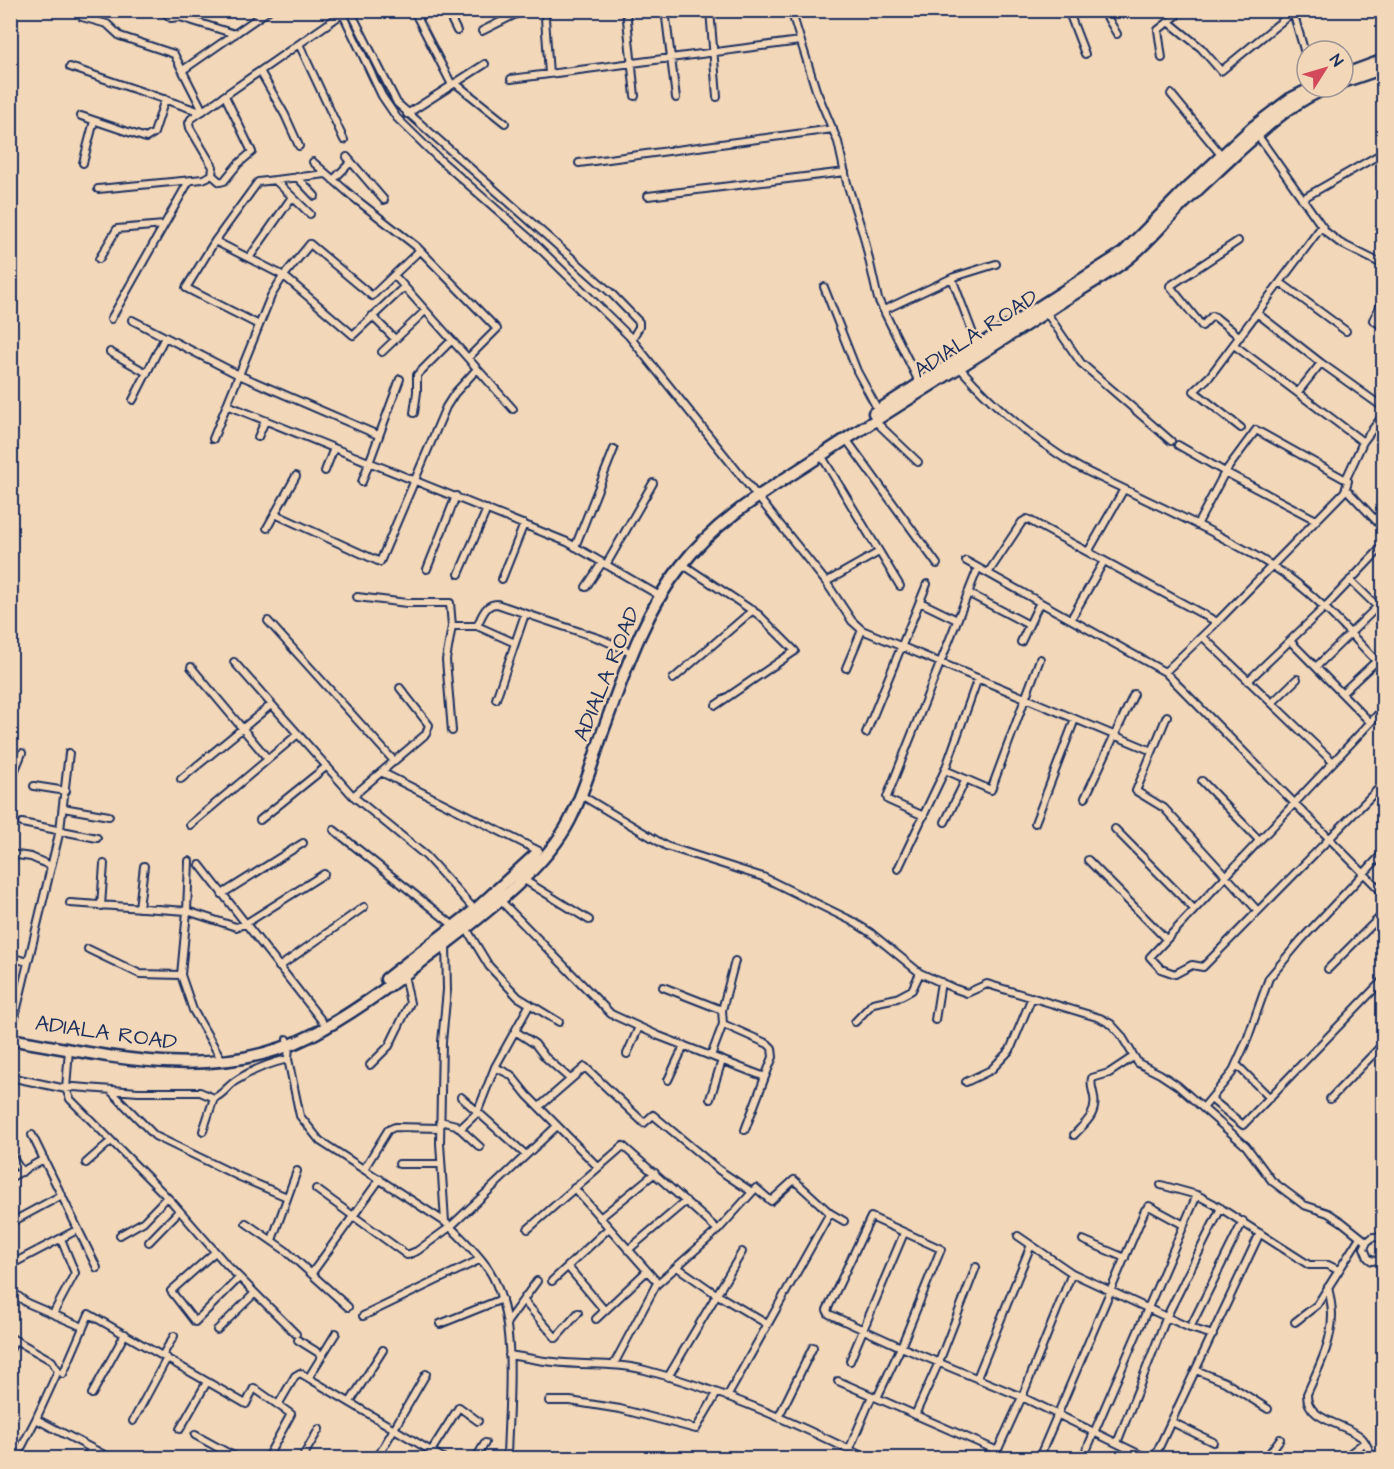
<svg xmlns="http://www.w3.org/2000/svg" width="1394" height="1469" font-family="'Architects Daughter',sans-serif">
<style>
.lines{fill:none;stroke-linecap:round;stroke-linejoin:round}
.stream{stroke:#6e7081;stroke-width:2}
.minor-casing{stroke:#1b2f5e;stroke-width:10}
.primary-casing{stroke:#1b2f5e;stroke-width:15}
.minor{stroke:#f2d7b9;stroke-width:6}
.primary{stroke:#f2d7b9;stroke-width:10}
.labels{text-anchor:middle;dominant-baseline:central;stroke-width:5;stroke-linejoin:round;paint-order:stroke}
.street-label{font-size:22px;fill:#1b2f5e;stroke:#f2d7b9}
</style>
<rect width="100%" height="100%" fill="#f2d7b9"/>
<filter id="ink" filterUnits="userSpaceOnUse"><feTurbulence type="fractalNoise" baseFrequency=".0167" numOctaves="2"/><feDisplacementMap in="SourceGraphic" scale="12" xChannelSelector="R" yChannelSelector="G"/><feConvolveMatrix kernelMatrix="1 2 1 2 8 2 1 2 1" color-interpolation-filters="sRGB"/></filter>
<g filter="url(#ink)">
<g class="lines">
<path class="stream" d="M607 1454 617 1458"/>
<g class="minor-casing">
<path id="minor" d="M77 10 82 17 107 24 120 36 174 54 203 111
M162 10 171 18 180 17 235 34
M341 10 382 96 397 118 438 158 528 237 629 336 826 582 852 621 862 630 1152 751
M350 10 397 103 611 293 639 322V327L632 339
M626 10 635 96
M665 10 676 98
M710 10 717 97
M791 10 816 90 838 142 847 183 864 237 878 299 920 384
M1068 10 1085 54
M1103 10 1117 34
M1295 10 1293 12 1307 60
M545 18 549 74
M1169 22 1201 48 1221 71 1293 12
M482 31 524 10
M299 44 344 140
M1162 58 1158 30 1176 16 1179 10
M70 67 201 112
M183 70 269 10
M260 71 285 115 299 146
M511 79 800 41
M455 83 505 123
M452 85 416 15 447 11 457 31
M1171 94 1222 156
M407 114 485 64
M81 116 146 138 154 133 165 99
M1256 133 1326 232 1340 243 1384 265
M347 157 384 200
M313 162 353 197 417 247 497 329 468 358
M83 163 94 121
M579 163 833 129
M212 175 213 167 190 128 189 123 191 119 342 14
M212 175 220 182 224 181 238 164 252 152 225 96
M297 177 315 196
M275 180 310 214
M333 180 351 162
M98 189 203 179 212 175
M648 196 845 172
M1302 199 1384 152
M215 241 284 276 353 335 404 287
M1238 241 1170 286 1202 326 1212 316 1215 317 1240 337
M249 258 292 197
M99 259 117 229 164 225
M394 275 513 409
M952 278 978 347
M1281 283 1346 331
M824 287 857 371 878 410
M1384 299 1373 320 1384 327
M884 310 954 277 996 264
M1046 312 1081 363 1171 441
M1258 314 1321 363 1384 408
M372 316 395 339
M111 319 189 181
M132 320 239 375 378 435
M259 325 186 288 215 241 258 182 326 174
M1234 345 1363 442
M110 352 147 373
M382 352 425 311
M960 368C993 406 1033 439 1075 465 1092 475 1111 482 1128 491 1177 515 1228 538 1274 567 1317 594 1349 633 1384 669
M1298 392 1321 363
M133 400 165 337
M227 405 567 542 660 596
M414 413 417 392V375L452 340
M875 421 918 462
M1241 428 1194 391 1210 376 1322 226
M258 437 265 421
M213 439 271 296 282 278 310 244 372 296 420 250
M846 439 937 564
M1178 445 1225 472 1316 520
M821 455 900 586
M325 471 334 448
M1346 479 1363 442 1384 414
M362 482 400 379
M1346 489 1384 529
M275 514 380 562 446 407 455 393 477 369
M267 528 296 476
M575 547 614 449
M1088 552 1124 489
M966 561 1165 672 1384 894
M682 564 759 615 795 651 716 705
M606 565 653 483
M427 569 456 496
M988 573 1022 522 1027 519 1217 622
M459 574 487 509
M502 579 524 524
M1350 580 1384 613
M826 582 879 552
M586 587 602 563
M968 593 1029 625
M357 597 407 603H450L452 626 446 660 452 731
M920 602 957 620
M1071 619 1104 561
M268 621 394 761
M452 626H477L515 643
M477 626C482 616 485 604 497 604L601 639 626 650
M1203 637 1332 761
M1290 641 1370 722
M1021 642 1040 602
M234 662 353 796 426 856 475 910
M191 667 268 759
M1316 667 1377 607
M846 668 862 630
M1165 672 1217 622 1345 491 1348 481 1256 430 1225 472 1197 525
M673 679 753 610
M1248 681 1325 607 1384 545
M1342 693 1384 654
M496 699 525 614
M1272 703 1297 679
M1384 708 1150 957 1161 969 1175 974 1192 965 1203 967 1384 783
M1167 716 1136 791 1164 808 1258 911
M866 733 927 584
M945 770 991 790 1040 659
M381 772 539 851
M181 779 271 705
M1202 781 1258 839
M10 782 22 753
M34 786 66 791
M581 795 666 846 763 877 852 921 871 933 920 973 953 988 967 993 987 984 1100 1018 1111 1024 1121 1035 1138 1063 1160 1074 1178 1086 1246 1146 1272 1181 1304 1205 1328 1213 1342 1222 1367 1242
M353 796 426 734 429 725 400 688
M1085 798 1134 694
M63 808 109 816
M924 816 888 800 887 797 978 568
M260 820 327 766
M945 822 966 779
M22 823 97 838
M1035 823 1075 719
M190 825 298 734
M1115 829 1194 909
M334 830 454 926
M10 854 31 857 51 866
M1088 860 1166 939
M189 861 187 911 181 975 193 1010 219 1055
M200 865 322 1021
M898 869 945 770 978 678
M521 878 589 920
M222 894 303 843
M498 898 611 1014 659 1036 765 1077 745 1130
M70 903 187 911 236 927 245 924 324 874
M101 906 104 864
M139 908 144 866
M466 928 489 966 518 997 559 1022
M88 949 140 974 181 975
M10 957 28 962
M279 967 364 907
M1328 969 1384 913
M663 987 722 1010
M935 1020 941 982
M855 1022 873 1003 897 998 912 990 920 973
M723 1024 768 1044 772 1048 773 1057 765 1077
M515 1031 535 1044 545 1057 570 1079
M11 1033 60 830 69 753
M287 1039 289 1045 288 1059 300 1116 320 1141 445 1222C459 1235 485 1261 493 1277 518 1326 508 1404 507 1458
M69 1049 66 1089 70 1099 172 1202 226 1264 296 1334
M627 1054 639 1027
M711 1056 723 1024 722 1010 735 961
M1236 1064 1270 1098
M370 1065 389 1046 410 1003 404 975
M495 1067 511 1075 527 1095 598 1167
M10 1077 66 1089 74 1087 138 1092H200L214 1098
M668 1080 684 1046
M966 1082 991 1070 1010 1050 1032 997
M110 1090 155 1136 240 1177 287 1197
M461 1097 526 1155
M710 1099 722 1060
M1211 1099 1243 1125 1384 979
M1330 1099 1384 1043
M539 1107 585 1067 644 1123 653 1115 719 1170 752 1192
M1203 1108 1232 1073 1247 1040 1269 978 1301 940 1384 852
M440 1121 456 1125 480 1147
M461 1128 477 1113 495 1067 530 1004
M203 1131 214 1098C224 1094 228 1085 237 1080 252 1070 271 1063 288 1059
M32 1135 97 1268
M1074 1135C1085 1123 1097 1115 1094 1097 1093 1090 1090 1085 1092 1078L1109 1073 1133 1057
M10 1154 22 1172
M86 1163 111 1141
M399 1164H441
M364 1169 388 1130 395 1127 440 1128
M10 1178 44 1159
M1161 1185 1197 1195 1214 1204 1309 1265H1328L1338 1270
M574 1188 658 1283
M316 1189 407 1255 417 1251 450 1227 557 1126
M600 1218 655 1173
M445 1222 440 1143 442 1042 447 990 446 944
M10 1223 62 1195
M246 1223 285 1250 348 1307
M528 1229 623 1146 718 1230
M120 1235 143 1222 167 1197
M1018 1236 1072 1273 1190 1328 1213 1335
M1384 1238 1373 1237 1367 1242 1364 1248 1368 1258 1372 1261 1384 1259
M272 1240 297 1171
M1083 1240 1125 1258
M149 1242 179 1211
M628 1250 686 1201
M215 1252 171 1291 195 1322 239 1278
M10 1265 73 1232
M568 1267 605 1311
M677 1267 716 1294 767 1324
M312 1273 380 1179
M552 1281 609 1228
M1328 1287C1330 1296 1332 1305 1332 1315 1332 1343 1318 1369 1307 1394 1306 1421 1345 1423 1361 1437 1367 1442 1369 1451 1372 1458
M10 1290 27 1303 83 1327
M523 1300 556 1338 578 1313
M53 1314 75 1273 61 1239
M363 1316 479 1260
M596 1319 647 1271
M507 1322 537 1281
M1295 1322 1317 1305 1360 1237
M440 1324 502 1299
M1190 1328 1243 1221
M217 1330 255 1293
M10 1337 52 1361 58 1371 36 1419 110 1458
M298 1340 322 1355
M10 1350 15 1340
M509 1355C524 1357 539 1361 554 1362 585 1366 615 1362 645 1370 722 1390 795 1423 866 1458
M162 1356 174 1336
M850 1361 904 1233
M614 1364 656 1285 718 1230 756 1188 771 1201 794 1180 830 1213 844 1221
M1196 1370 1225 1382 1268 1409
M63 1374 89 1314 246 1404 254 1388 291 1414 267 1458
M309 1377 336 1333
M668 1377 742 1252
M977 1378 1031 1245
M838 1381 998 1451
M92 1394 125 1334
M727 1397 830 1213
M877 1398 901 1347 941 1249 871 1217 827 1310 829 1314 901 1347 1022 1397 1147 1458
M549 1401H570L620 1409 696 1429 717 1393
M350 1402 383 1350
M278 1405 295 1376 300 1373 443 1458
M915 1415 939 1362 976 1267
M779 1416 813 1347
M133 1421 167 1358
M1172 1422 1213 1442
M180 1429 207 1382
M195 1435 237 1458
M1117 1443 1167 1316 1221 1208
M849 1450 872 1396
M431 1451 459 1407 478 1421
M16 1458 36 1419
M86 1458 91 1449
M302 1458 319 1429
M377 1458 426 1374
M476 1458 485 1443
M994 1458 1022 1397 1072 1273
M1039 1458 1145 1210 1149 1206 1184 1225
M1083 1458 1197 1195
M1154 1458 1260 1233
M1232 1458H1233
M1266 1458 1280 1439
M1344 1458 1365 1442"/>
</g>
<g class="primary-casing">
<path id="primary" d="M1343 75 1384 60
M1343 82 1384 68
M874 413 1123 253 1187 188 1253 127 1290 99 1312 88
M386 979 475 910 535 855
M10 1039C108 1056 216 1084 310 1036 359 1011 403 975 447 943 487 912 547 866 570 820 584 792 593 761 603 731 624 674 643 614 681 566 717 519 768 490 817 458 894 407 974 359 1052 308 1076 292 1102 278 1125 261 1141 249 1155 233 1169 218 1191 195 1215 174 1238 152 1266 127 1294 100 1330 87"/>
</g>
<use href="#minor" class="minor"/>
<use href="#primary" class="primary"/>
</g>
</g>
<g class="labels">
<g class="street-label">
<text transform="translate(976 334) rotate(-33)">ADIALA ROAD</text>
<text transform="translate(607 674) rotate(-68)">ADIALA ROAD</text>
<text transform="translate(106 1033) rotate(8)">ADIALA ROAD</text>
</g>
</g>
<rect width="1394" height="1469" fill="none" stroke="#f2d7b9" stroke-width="36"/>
<rect x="18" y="18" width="1358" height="1433" fill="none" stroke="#1b2f5e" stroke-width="2" filter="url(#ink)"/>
<g transform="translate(1325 69) rotate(53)"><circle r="28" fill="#f2d7b9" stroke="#9c9495" stroke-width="1.5"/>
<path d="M0-4.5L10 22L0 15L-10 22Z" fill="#d1495b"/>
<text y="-9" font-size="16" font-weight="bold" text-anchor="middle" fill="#1b2f5e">N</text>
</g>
</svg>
